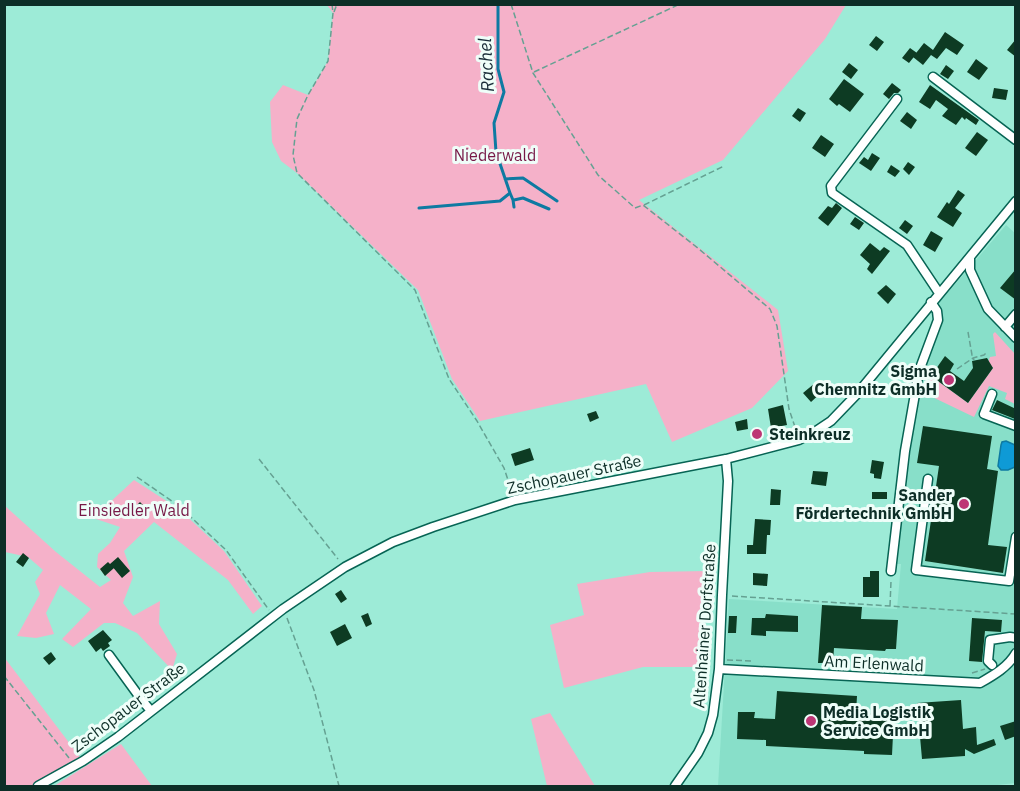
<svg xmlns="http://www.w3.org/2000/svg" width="1020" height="791" font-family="'IBM Plex Sans',sans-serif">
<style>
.built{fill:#88dfc9}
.green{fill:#f5b1c9}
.water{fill:#0e9ad6;stroke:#0e7aa2;stroke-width:1.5}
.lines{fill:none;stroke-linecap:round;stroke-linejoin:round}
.stream{stroke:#0e7aa2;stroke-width:3}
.building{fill:#0d3b23}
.minor-casing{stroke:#076454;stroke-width:11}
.path{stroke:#65a192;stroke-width:1.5;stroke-dasharray:6 3;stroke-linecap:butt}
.minor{stroke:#fff;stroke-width:8}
.poi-dot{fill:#bd3675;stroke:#effef9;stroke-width:2}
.labels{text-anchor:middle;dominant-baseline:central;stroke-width:6;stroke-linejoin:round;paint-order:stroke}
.park-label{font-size:16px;fill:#771947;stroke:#effef9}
.poi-label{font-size:16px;font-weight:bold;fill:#0d2e27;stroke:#effef9;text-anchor:end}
.street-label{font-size:16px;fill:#0d2e27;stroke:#effef9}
.water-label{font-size:18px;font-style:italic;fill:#192c38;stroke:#effef9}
</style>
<rect width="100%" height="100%" fill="#9debd7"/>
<path class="built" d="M1006 225 1016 234 1015 783 989 786H718L729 599 897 609 901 564H896L912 440 922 373 940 321 938 304Z"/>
<path class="green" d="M327 5H846L825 39 723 160 639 200 778 310 788 371 752 408 672 442 646 384 480 421 452 379 418 290 297 173 281 161 272 142 270 102 283 85 308 95 328 61 333 13Z
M995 332 1015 354V404L1005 399 1007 393 989 386 974 417 924 393 931 376 968 403 993 368 988 362 990 357 996 356 993 334Z
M134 480 179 509 224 551 262 606 253 614 228 580 154 522 124 551 133 577 123 603 133 616 160 601 159 624 177 654 172 670 137 633 115 623H104L73 647 62 639 91 609 60 585 46 613 54 634 36 638 17 636 40 594 35 582 43 570 28 557 5 552 4 505 56 552 100 587 111 580 97 567 98 554 110 543 120 527 93 518Z
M707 571 700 667H643L564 688 550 625 584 615 577 584 650 572Z
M4 657 83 761 38 786H5Z
M550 713 595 786H547L531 719Z
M121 744 152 786H54Z"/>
<path class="water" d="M1006 441 1015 445V467L1008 470H1001L998 466 1001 445 1002 442Z"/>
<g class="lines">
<path class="stream" d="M498 4V69L504 92 494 123 496 152 510 193 513 200 514 207
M505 179 523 178 557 201
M514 200 523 198 549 209
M419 208 500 201 510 193"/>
</g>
<path class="building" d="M945 32 964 45 957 55 946 48 937 59 931 55 923 65 913 57 924 43 933 50Z
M876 36 884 42 877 51 869 45Z
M1016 39V57L1007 50Z
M910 48 917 53 909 63 902 58Z
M976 59 988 68 979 80 967 72Z
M849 63 858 70 851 79 842 72Z
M946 65 954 71 948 79 940 74Z
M844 79 864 94 850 112 839 104 837 106 829 99Z
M892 83 901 90 898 93H894L889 99 883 94Z
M930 85 979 120 976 125 966 118 965 120 962 117 956 125 942 116 948 109 936 100 930 109 919 102Z
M994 88 1008 90 1006 100 992 98Z
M798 108 806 113 800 122 792 116Z
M907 112 917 120 911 129 900 121Z
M977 132 988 140 976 156 965 148Z
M821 135 834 144 825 157 812 148Z
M872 153 880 158 871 171 859 163 864 157 868 160Z
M908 162 915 167 909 175 903 169Z
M891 165 900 171 895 177 887 172Z
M958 190 965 195 955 208 962 213 953 227 937 217 947 202 949 204Z
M836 203 842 208 828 226 818 218 828 206 832 208Z
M855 217 864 223 859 230 850 224Z
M905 220 913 226 907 234 899 228Z
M931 231 943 238 935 252 923 245Z
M870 243 880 251 884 247 890 251 872 274 867 269 870 264 860 255Z
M1016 269V300L1000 288Z
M886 285 896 294 888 304 877 293Z
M945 356 954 364 950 371 964 381 973 368 972 361 987 358 993 368 968 403 931 376Z
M815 383 822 392 811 402 803 393Z
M997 400 1016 409 1015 419 992 410Z
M783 405 787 425 771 428 768 409Z
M596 411 599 418 590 422 587 414Z
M747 419 748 429 737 431 735 422Z
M923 426 992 436 987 469 998 471 988 545 1007 547 1003 573 925 561 939 466 917 463Z
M530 448 534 460 515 466 511 454Z
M872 460 884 462 881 479 874 478V474L870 473Z
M813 471 828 472 826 486 811 484Z
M771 489 781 490 780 505H770Z
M872 492H887V499H872Z
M140 502 147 509 139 517 132 510Z
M755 519 771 520 770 535H767L766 554H747V545H753Z
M23 553 29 558 23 567 16 562Z
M118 557 130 571 122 578 111 565 114 568 105 576 100 569 108 562 110 564Z
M870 571H879V597H863V577H870Z
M753 573 768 574 767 586 753 585Z
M341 590 347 599 341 603 335 594Z
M822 605 862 607 861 619 898 620 896 649H886L885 651 834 648 833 663H818Z
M368 613 372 624 366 627 361 616Z
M766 614 798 616V632L766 631V636L751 635 752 618H765Z
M729 616H737L736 633H728Z
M972 618 1002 620 1001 632 985 631 982 662 969 661Z
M345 624 352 638 337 646 330 632Z
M103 630 112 640 108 643 110 646 103 651 101 648 96 652 88 641Z
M51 652 56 659 49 665 43 658Z
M777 691 857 696 856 713 894 715 892 755 864 754V751L766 746V740L737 739 738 712H755L754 718 775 719Z
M961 700 963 729 976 727 977 745 994 739 996 745 974 754 965 749V756L922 759 917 703Z
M1016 721V736L1005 740 1000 726Z"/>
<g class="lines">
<g class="minor-casing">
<path id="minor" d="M933 77 1016 140
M897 99 831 186 832 193 907 245 939 293
M970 258V270L988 309 1016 338
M1005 327 1016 314
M992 394 984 414 1016 426
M928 479 916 570 1009 581 1016 537
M891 571 905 451 919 371 938 320 937 311 931 302
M109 655 141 699 151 711
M992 665 988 661 990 640 1010 637 1016 638
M719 669 980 683C994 675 1008 667 1016 653
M38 786 83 761 118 737 283 609 345 567 393 542 433 527 515 500 726 459 799 440 816 431 831 421 857 394 1016 201
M675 786 698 753 708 733 713 715 719 669 722 595 728 481 726 459"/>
</g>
<path class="path" d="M332 4 333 13 328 61 308 95 297 119 293 155 297 173 415 290 449 379 477 421 504 468 512 492
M511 4 533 73 598 175 635 208 643 205 699 249 770 309 777 326 789 409 796 430
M334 12 337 4
M534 72 680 4
M644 205 724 166
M968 332 972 355 974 360
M957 369 973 358 984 355 986 353
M259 459 338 559
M137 477 179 506 226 550 269 610
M732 596 1016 614
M890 606 891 581
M287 618 314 690 339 786
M727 660 752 661
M972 673 985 669
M4 676 69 758"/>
<use href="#minor" class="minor"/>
</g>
<g class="poi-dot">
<circle cx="949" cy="380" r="6"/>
<circle cx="757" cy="434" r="6"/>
<circle cx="964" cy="504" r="6"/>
<circle cx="811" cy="721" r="6"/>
</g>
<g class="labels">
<g class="park-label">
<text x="495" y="155">Niederwald</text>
<text x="134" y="510">Einsiedler Wald</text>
</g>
<g class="poi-label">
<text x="937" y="371">Sigma<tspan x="937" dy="18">Chemnitz GmbH</tspan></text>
<text x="769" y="434" text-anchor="start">Steinkreuz</text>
<text x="952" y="495">Sander<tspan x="952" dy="18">Fördertechnik GmbH</tspan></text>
<text x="823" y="712" text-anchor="start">Media Logistik<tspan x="823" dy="18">Service GmbH</tspan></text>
</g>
<g class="street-label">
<text transform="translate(574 474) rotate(-12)">Zschopauer Straße</text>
<text transform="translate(704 626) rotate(-86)">Altenhainer Dorfstraße</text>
<text transform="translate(874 663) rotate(3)">Am Erlenwald</text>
<text transform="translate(128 707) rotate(-37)">Zschopauer Straße</text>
</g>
<g class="water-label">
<text transform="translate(486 65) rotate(-93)">Rachel</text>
</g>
</g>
<rect width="1020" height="791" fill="none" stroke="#0d2e27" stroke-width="12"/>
</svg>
